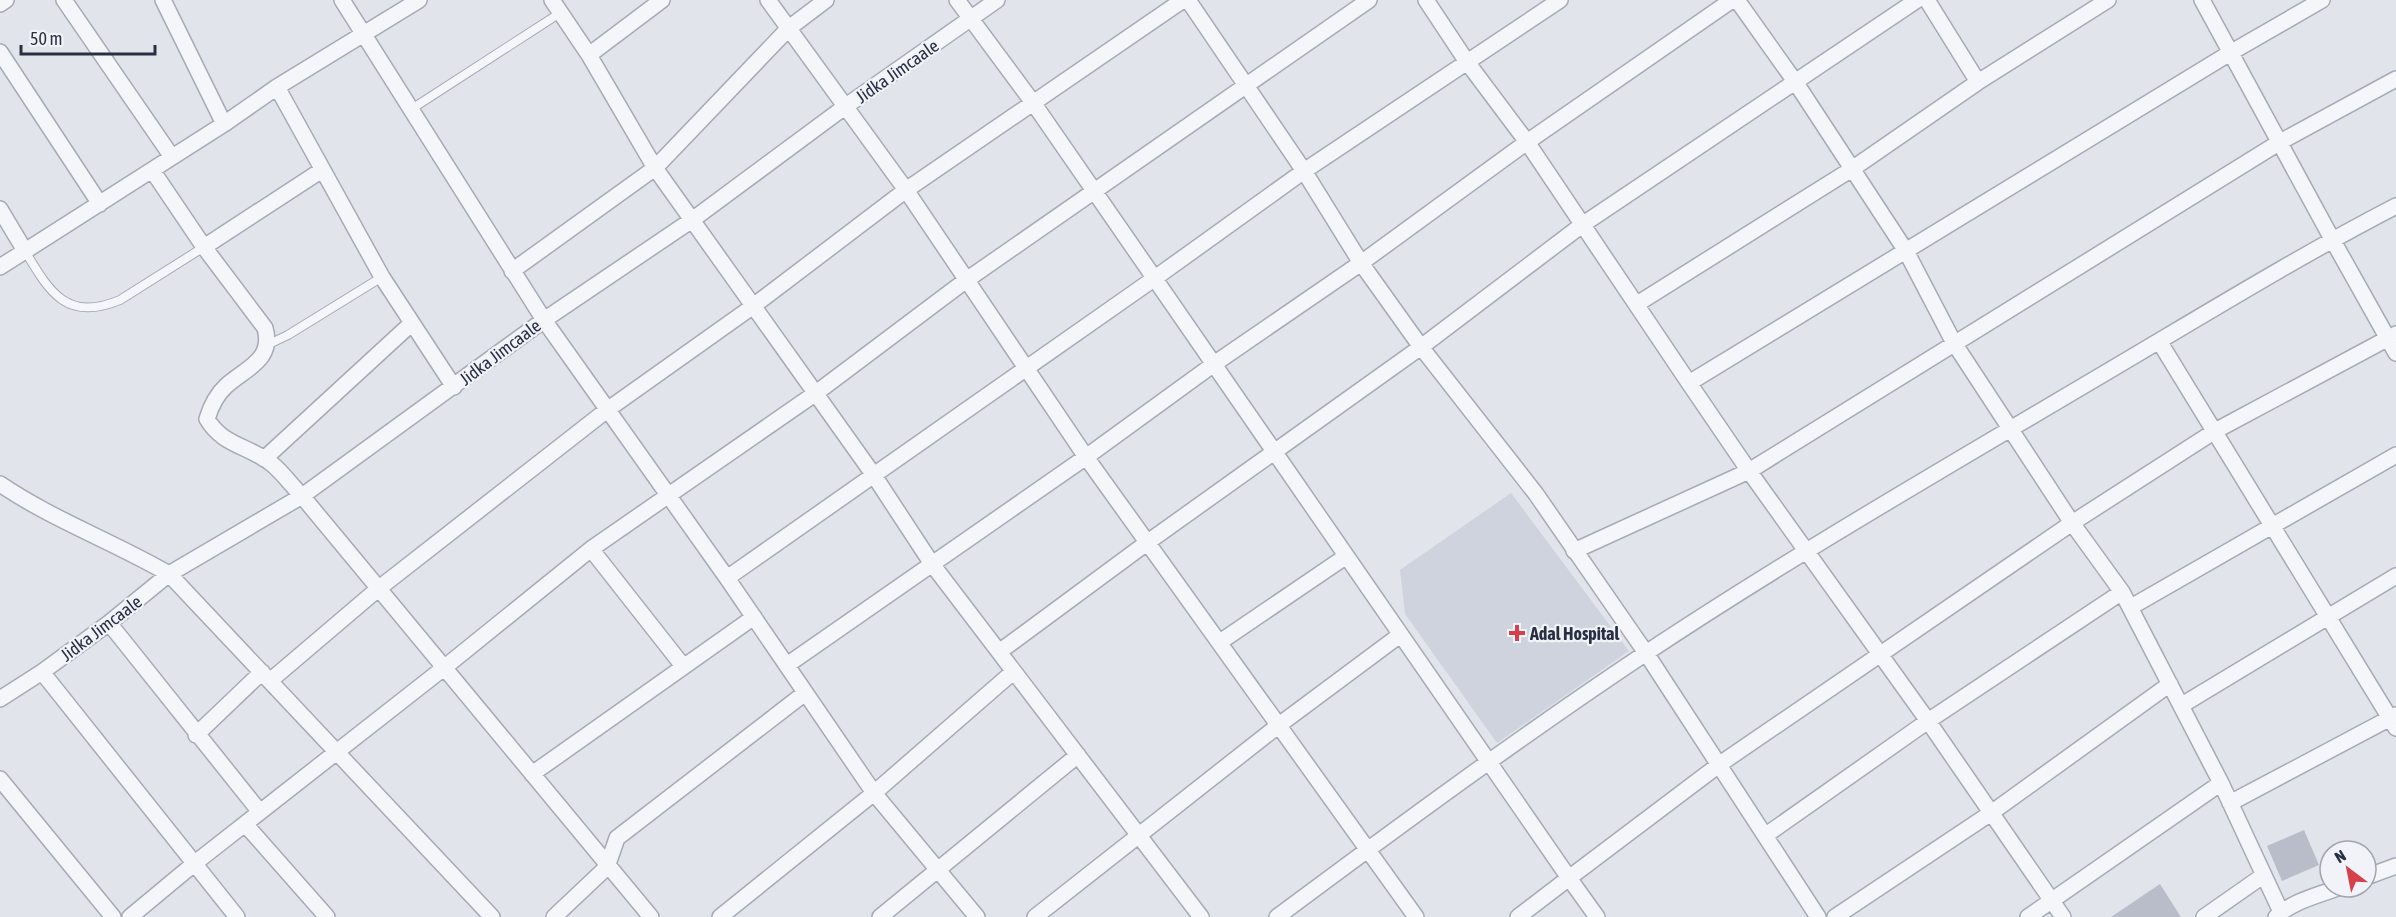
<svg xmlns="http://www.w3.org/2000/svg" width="2396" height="917" font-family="'Asap Condensed',sans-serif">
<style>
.built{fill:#cfd3dd}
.building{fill:#b8bdc9}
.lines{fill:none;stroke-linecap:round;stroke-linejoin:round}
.service-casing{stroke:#a6aab6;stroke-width:10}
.minor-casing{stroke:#a6aab6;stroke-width:18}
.service{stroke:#f4f6f9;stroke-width:8}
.minor{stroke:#f4f6f9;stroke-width:15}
.poi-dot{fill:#d73f4b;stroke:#f1f3f8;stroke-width:2}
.labels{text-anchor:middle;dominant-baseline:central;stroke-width:4.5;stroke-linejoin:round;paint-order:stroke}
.street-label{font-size:18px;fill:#283044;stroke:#f1f3f8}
.poi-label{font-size:18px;font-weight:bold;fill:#283044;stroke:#f1f3f8;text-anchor:start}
</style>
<rect width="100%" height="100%" fill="#e1e4eb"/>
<path class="built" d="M1511 493 1629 651 1497 743 1405 614 1400 570Z"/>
<path class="building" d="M2304 830 2319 865 2282 881 2267 846Z
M2160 884 2181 917H2111Z"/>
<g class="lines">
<g class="service-casing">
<path id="service" d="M410 110 560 13
M25 251C50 293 67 322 120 300L204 247
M267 345 288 335 382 277"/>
</g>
<g class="minor-casing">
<path id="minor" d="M64 0 172 157
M163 0 224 124
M342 0 544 320 727 578 874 793 977 917
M552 0 589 55 655 168 873 474 932 564 1201 917
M768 0 906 190 1086 457 1416 917
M957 0 1034 104 1569 878 1720 764 2072 523 2215 431 2396 334
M1188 0 1304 171 1361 263 1421 347 1536 494 1646 653 1818 917
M1426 0 1467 62 1527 142 1689 383 2230 53 2322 0
M1737 0 1796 83 1906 251 1954 343 2072 523 2122 592 2221 783 2281 912
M1927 0 1978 82
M2202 0 2332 239 2396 353
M0 4 6 0
M0 52 100 204
M589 55 662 0
M277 87 382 277 454 387
M152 170 204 247 322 170
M0 209 25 251
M204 247 265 328C274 360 246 368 226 386 216 395 211 406 207 419 223 446 248 445 272 464 283 473 292 486 302 496L651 917
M0 267 224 124 277 87 419 0
M512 271 655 168 789 28 826 0
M1637 304 1852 169 1978 82 2108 0
M2159 341 2396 728
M1689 383 1749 471 1928 721 2063 917
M264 459 412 323
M0 484C53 520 114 542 169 574L492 917
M591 549 683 666
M1574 551 1749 471 2280 142 2396 79
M727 578 1155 278 1304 171 1560 0
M2131 607 2396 455
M109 623 260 812
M1220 642 1345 557
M999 652 1148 542 1421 347 1582 225 1917 0
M787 665 1086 457 1214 364 1361 263 1527 142 1732 0
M42 672 237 917
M271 680 378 589 607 410 752 307 906 190 1183 0
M0 699 42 672 109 623 169 574 302 496 544 320 692 220 846 106 997 0
M2182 705 2396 576
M196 735 262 672
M532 774 754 617
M0 779 113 917
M2230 803 2396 715
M245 824 327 917
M1766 835 1928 721 2122 592
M2366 877 2396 866
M130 917 195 863 445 667 591 549 816 393 965 281 1369 0
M554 917 607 867 617 838 805 693
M720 917 874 793 1013 672
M880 917 1078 755
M1035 917 1279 725 1400 635
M1277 917C1398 827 1520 737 1646 653 1786 560 1933 475 2078 389 2184 327 2288 262 2396 206
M1518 917 1569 878 1597 917
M1835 917 1991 813 2170 684
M2028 917 2221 783
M2204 917 2264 875
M2276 917C2292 901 2320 895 2340 887"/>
</g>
<use href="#service" class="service"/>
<use href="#minor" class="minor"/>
</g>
<path class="poi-dot" d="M1514 624h6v6h6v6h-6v6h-6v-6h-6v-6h6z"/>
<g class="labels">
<g class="street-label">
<text transform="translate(897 71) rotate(-35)">Jidka Jimcaale</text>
<text transform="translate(500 352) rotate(-37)">Jidka Jimcaale</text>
<text transform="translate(101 628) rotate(-37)">Jidka Jimcaale</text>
</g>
<g class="poi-label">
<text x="1530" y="633">Adal Hospital</text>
</g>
</g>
<g transform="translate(2348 869) rotate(328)"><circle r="28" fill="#f1f3f8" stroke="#a1a5b0" stroke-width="1.5"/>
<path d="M0-4.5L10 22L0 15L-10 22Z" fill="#d73f4b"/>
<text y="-9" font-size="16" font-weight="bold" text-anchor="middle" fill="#283044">N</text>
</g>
<path d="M21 45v9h134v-9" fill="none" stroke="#283044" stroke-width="3"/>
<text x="30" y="45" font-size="18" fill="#283044" stroke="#f1f3f8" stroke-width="4.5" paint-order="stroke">50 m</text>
</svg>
